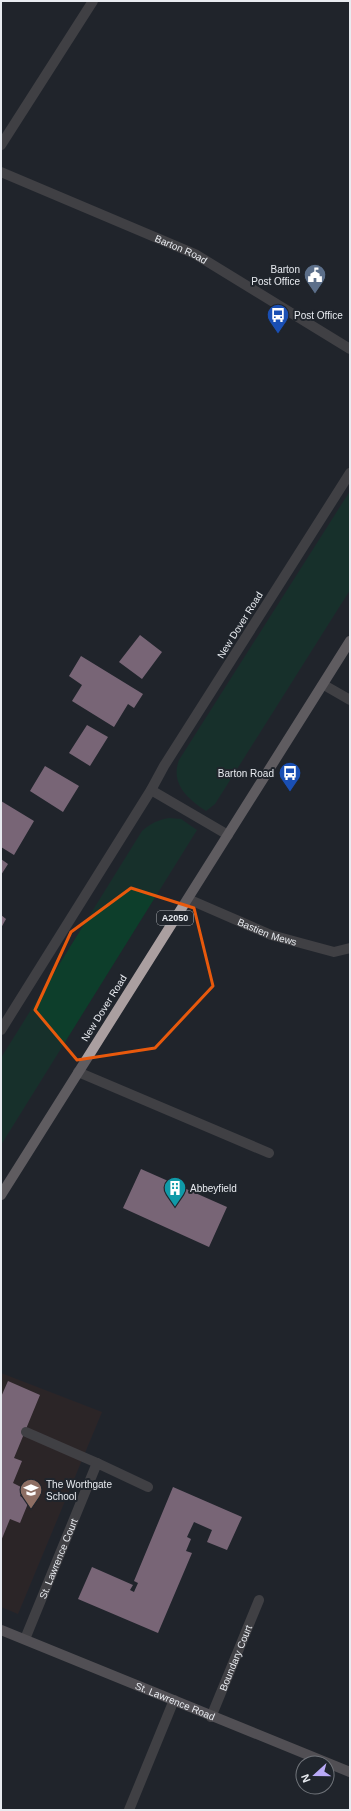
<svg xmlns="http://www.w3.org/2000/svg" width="351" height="1811" font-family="Arial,sans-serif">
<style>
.education{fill:#392623}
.green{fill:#0d3e2b}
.building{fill:#e3b4d1}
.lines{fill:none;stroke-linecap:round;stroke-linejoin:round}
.service{stroke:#676262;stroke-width:10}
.minor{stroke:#676262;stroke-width:10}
.secondary{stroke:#8d8485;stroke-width:10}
.primary{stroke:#aa9fa0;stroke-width:10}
.marked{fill:none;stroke:#e8590c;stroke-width:3;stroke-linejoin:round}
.labels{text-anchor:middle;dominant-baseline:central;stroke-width:4;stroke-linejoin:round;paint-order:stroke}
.shield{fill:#20252c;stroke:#acb0b5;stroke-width:1}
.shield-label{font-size:9px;font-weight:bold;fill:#e8ebf0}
.street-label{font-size:10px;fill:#e8ebf0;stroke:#20252c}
.poi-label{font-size:10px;fill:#e8ebf0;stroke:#20252c;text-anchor:start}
</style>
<rect width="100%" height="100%" fill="#20252c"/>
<path class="education" d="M1 1373 102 1412 18 1614 1 1607Z"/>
<path class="green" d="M350 491V590L215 804 206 811C188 799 170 784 179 760Z
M169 818 181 819 197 830 1 1145V1058L142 831C151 823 158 820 169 818Z"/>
<path class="building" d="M140 635 162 652 142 679 119 662Z
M81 656 143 694 134 708 128 704 114 727 72 701 82 685 69 676Z
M87 725 108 737 90 766 69 753Z
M45 766 79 786 63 812 30 791Z
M1 801 34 821 14 855 1 847Z
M1 859 8 864 1 875Z
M1 915 6 919 1 928Z
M141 1169 227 1207 209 1247 123 1208Z
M8 1381 40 1395 14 1458 22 1461 13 1483 23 1488 20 1496 29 1501 20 1523 10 1519 1 1541V1397Z
M173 1487 242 1517 227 1550 207 1542 212 1530 194 1522 187 1537 191 1539 186 1551 192 1553 158 1633 78 1599 92 1567 133 1585 130 1590 134 1592 138 1583 134 1581Z"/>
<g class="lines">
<path class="service" d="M78 1072 269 1153
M26 1432 97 1463
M129 1810 174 1700"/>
<g class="minor">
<path d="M1 145 93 1"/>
<path id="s1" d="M1 172 195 254 350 349"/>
<path d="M324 685 350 700"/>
<path d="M151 790 228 835"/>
<path id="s2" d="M188 899 271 935 334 952 350 948"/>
<path d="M1 1030 151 790 164 766 350 473"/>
<path id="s3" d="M25 1639 97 1463 148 1487"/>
<path id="s4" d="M211 1717 259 1600"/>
</g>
<path class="secondary" id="s5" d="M1 1630 350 1772"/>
<path class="primary" d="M1 1195 350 641"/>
</g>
<path d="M0 0H351V1811H0ZM131 888 194 908 213 986 155 1048 77 1060 35 1010 71 932Z" fill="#20252c" fill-opacity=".55" fill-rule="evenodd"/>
<path class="marked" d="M131 888 194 908 213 986 155 1048 77 1060 35 1010 71 932Z"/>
<defs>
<g id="civic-pin" transform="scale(1.15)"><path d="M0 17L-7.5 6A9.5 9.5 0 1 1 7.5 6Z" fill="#5c6f8a" stroke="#20252c"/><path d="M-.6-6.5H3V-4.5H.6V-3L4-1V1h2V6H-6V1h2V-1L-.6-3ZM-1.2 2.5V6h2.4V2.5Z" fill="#fff"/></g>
<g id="bus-pin" transform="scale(1.15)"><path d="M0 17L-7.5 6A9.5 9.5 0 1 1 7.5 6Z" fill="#1a4fb4" stroke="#20252c"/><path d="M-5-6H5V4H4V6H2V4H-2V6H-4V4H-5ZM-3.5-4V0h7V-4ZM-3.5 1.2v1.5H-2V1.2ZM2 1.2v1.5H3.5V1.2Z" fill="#fff"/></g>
<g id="building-pin" transform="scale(1.15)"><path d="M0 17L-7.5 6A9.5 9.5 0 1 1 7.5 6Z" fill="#0f9aa8" stroke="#20252c"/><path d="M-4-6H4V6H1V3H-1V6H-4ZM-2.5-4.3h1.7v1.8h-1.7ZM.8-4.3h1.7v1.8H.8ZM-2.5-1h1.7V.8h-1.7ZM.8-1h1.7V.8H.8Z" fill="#fff"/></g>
<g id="school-pin" transform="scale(1.15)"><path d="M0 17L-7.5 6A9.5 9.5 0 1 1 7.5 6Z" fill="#8d6e63" stroke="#20252c"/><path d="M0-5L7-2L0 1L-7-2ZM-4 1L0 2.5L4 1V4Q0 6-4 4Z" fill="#fff"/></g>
</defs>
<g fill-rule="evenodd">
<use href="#civic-pin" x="315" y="275"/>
<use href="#bus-pin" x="278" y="315"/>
<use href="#bus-pin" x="290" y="773"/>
<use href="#building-pin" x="175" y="1188"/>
<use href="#school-pin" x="31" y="1490"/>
</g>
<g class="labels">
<rect class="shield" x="157" y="911" width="36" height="14" rx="3"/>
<g class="shield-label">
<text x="175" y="918">A2050</text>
</g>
<g class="street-label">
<text stroke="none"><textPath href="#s1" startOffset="196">Barton Road</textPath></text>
<text transform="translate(240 625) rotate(-58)">New Dover Road</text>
<text stroke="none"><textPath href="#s2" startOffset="86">Bastien Mews</textPath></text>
<text transform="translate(104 1008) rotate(-58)">New Dover Road</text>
<text stroke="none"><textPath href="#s3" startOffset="87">St. Lawrence Court</textPath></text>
<text stroke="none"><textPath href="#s4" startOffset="64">Boundary Court</textPath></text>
<text stroke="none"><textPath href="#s5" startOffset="188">St. Lawrence Road</textPath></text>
</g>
<g class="poi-label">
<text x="300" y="269" text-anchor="end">Barton<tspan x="300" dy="12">Post Office</tspan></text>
<text x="294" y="315">Post Office</text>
<text x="274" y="773" text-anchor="end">Barton Road</text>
<text x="190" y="1188">Abbeyfield</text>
<text x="46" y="1484">The Worthgate<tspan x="46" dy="12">School</tspan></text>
</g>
</g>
<rect width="351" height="1811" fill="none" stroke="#e8ebf0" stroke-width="4"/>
<g transform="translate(315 1775) rotate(249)"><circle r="19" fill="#20252c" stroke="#70747a"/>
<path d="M0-3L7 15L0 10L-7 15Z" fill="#b9aaf7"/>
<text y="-6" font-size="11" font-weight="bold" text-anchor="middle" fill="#e8ebf0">N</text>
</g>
</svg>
